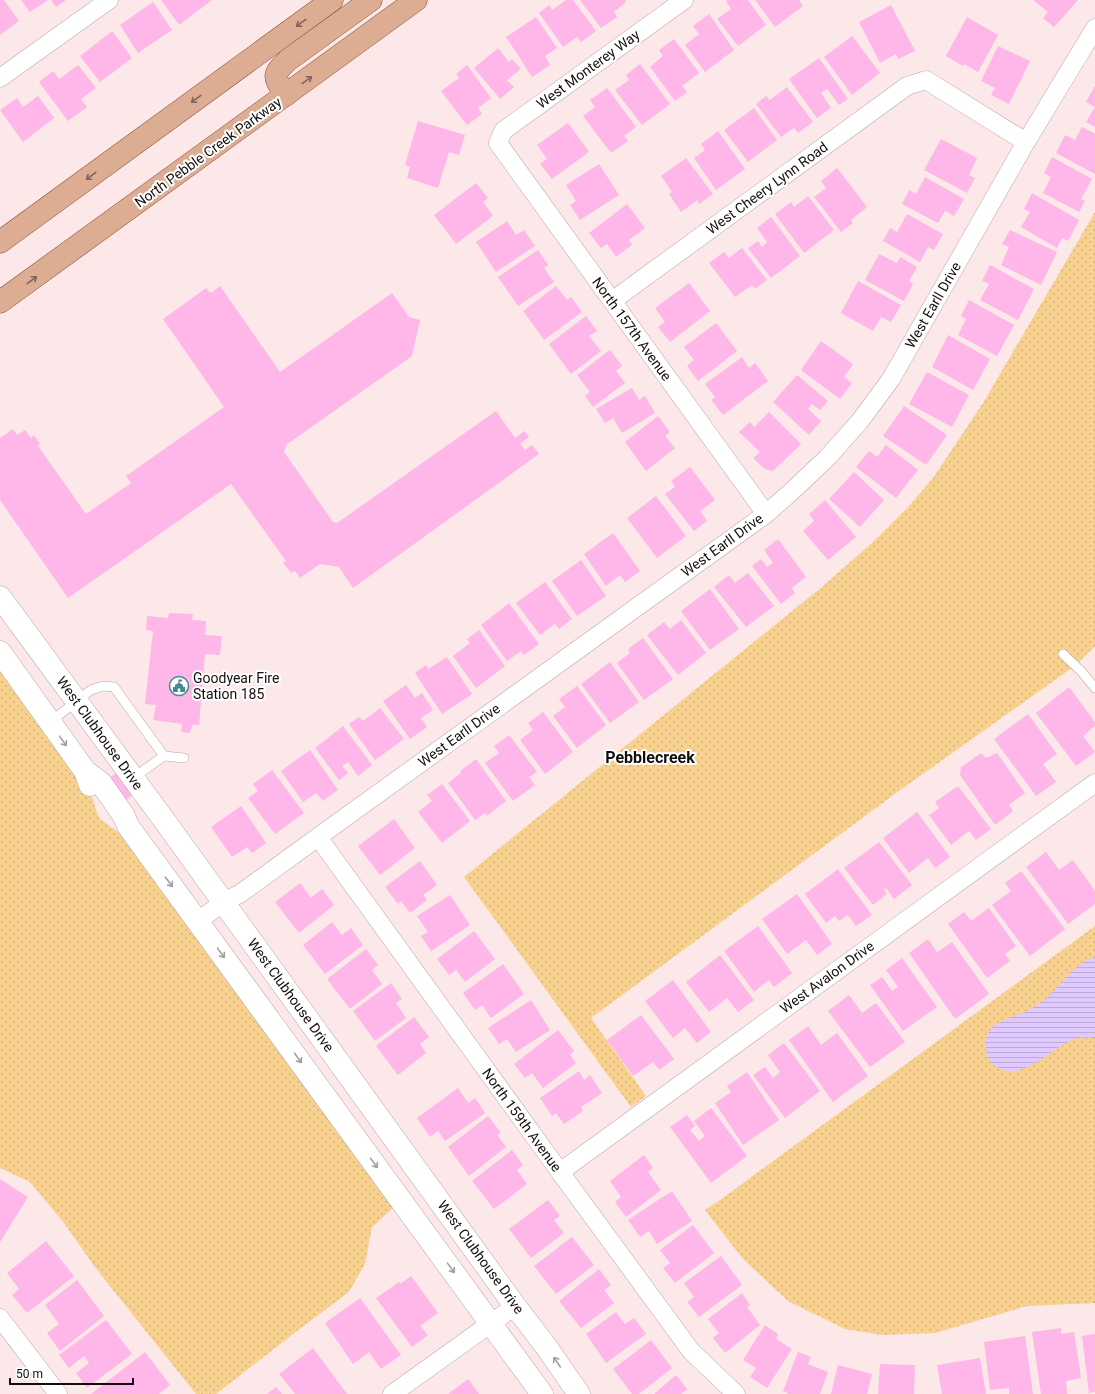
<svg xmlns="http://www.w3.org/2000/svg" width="1095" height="1394" font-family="Roboto,sans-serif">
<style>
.grass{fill:url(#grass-dots)}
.water{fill:url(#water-rules)}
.building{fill:#feb7e8}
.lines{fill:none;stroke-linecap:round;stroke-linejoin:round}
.service-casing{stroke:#baa7a9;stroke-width:10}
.minor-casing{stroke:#baa7a9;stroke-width:19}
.tertiary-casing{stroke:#baa7a9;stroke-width:23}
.primary-casing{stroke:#875036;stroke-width:23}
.service{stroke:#fff;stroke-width:9}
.minor{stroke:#fff;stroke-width:18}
.tertiary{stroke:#fff;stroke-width:22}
.primary{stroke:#dcac93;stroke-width:22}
.oneway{stroke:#826457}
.oneway2{stroke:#a19e9f}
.labels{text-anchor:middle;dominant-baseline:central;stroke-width:4;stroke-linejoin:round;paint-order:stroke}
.street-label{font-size:14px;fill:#140d0e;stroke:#fff}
.poi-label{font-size:14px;fill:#140d0e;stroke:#fff;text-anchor:start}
.quarter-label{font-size:16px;font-weight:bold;fill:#140d0e;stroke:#fff}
</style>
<defs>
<pattern id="grass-dots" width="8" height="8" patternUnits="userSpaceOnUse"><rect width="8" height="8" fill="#f8d18e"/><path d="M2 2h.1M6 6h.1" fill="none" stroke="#d4b279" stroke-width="1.8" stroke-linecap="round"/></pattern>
<pattern id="water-rules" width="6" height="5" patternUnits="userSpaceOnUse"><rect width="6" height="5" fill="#e0c9ff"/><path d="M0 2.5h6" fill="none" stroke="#bfabd9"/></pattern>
</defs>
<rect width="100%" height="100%" fill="#fce8e9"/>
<path class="grass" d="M1095 212V646L1076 665 899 791 591 1018 646 1096 631 1107 464 877 823 586 874 541 908 507 933 478 983 403Z
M0 668 91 794 97 813 100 819 122 835 393 1208 372 1227 365 1264 349 1292 301 1328 216 1394H196L94 1266 64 1223 30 1182 0 1168Z
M1095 926V1303L1027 1306 935 1333 882 1335 845 1329 788 1301 743 1259 705 1210 720 1200Z"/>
<path class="water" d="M1095 957V1038C1089 1037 1083 1037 1077 1038 1053 1045 1022 1085 995 1066 989 1062 986 1055 986 1048 983 1022 1008 1020 1027 1011 1033 1008 1039 1004 1044 1000 1061 986 1073 964 1095 957Z"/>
<path class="building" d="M0 0H4L19 21 0 35Z
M21 0H48L30 12Z
M51 0H66L56 7Z
M161 0H212L179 25Z
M566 0H573L596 31 581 42 577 37 563 47 539 13 549 5 552 10Z
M580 0H625L626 2 614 12 617 17 601 28Z
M728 0H748L766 25 738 46 717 19 731 9 726 1Z
M755 0H799L803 6 775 27Z
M1033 0H1078L1054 27 1043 18 1048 12Z
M153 2 172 30 138 53 120 25Z
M891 5 915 51 898 59 896 54 880 63 859 22Z
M709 14 734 50 705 72 685 45 699 34 693 26Z
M536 17 557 48 545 56 550 65 532 77 506 37Z
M967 17 998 35 978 72 964 64 963 66 946 56Z
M112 31 132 58 100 82 80 56Z
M852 36 880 73 852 95 824 57Z
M674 39 699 73 682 86 687 92 675 101 650 67 663 56 659 50Z
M998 46 1030 61 1009 104 991 95 995 88 981 81Z
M498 48 509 62 512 59 521 69 507 80 514 87 500 99 474 68Z
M819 58 848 99 839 105 827 89 821 93 831 108 817 118 789 79Z
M640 64 670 104 642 125 615 90 629 80 626 75Z
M78 65 96 88 81 99 87 107 68 121 39 82 53 71 59 79Z
M467 65 491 98 478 108 482 114 467 125 441 91 459 78 456 74Z
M1095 86V127L1086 122 1095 107 1086 102Z
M787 87 813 122 798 133 794 128 781 137 756 104 766 96 770 100Z
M607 88 636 127 624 136 628 141 611 153 583 116 595 107 590 100Z
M38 96 54 118 23 142 0 110 17 98 23 107Z
M754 108 777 140 748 162 724 130Z
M418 121 465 135 459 155 449 152 438 188 407 178 410 167 405 165Z
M568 123 589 152 552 179 540 164 547 159 537 145Z
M1082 127 1095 134V174L1056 153 1065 135 1075 140Z
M718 131 745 169 716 190 694 158 705 150 701 144Z
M941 139 977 158 969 175 975 178 967 193 924 170Z
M1052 157 1092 179 1081 199 1085 201 1079 212 1043 193 1051 177 1044 173Z
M686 158 713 194 699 204 697 200 681 212 669 194 672 192 661 176Z
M599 164 619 195 580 220 570 205 576 201 566 185Z
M837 168 867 207 851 220 853 223 841 232 814 197 826 188 821 181Z
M925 177 964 199 954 216 945 211 938 223 902 204 909 190 916 194Z
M476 183 488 198 483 202 493 216 456 244 434 215Z
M1032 193 1079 220 1068 241 1062 238 1057 248 1021 227 1030 212 1024 209Z
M808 196 834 230 804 253 775 214 791 202 794 207Z
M627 204 645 228 629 240 632 245 616 257 607 244 601 248 589 233Z
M907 214 943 234 934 250 928 247 920 262 883 241 890 228 897 232Z
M771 217 800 256 771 278 748 248 758 241 762 247 767 242 757 228Z
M507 221 516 235 524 230 535 246 496 272 476 242Z
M1010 230 1057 252 1041 285 1001 265 1009 247 1002 244Z
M742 248 767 280 755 289 752 285 735 297 709 263 724 252 729 258Z
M538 250 548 265 544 268 554 282 518 306 498 277Z
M879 254 897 263 900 257 917 267 909 281 913 284 904 301 865 280Z
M990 265 1034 289 1018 320 980 300 989 284 982 281Z
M858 281 901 305 891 322 881 317 873 331 841 313Z
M689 283 710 311 670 342 658 327 665 322 655 308Z
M220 286 280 372 392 293 409 317 420 320 412 356 286 445 284 452 333 522 337 523 496 411 515 438 524 431 529 437 520 444 525 450 532 445 539 454 353 588 339 567 320 564 300 578 295 571 291 573 283 563 286 561 231 484 68 598 0 500V438L13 429 17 435 25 430 31 438 34 435 40 444 38 446 86 514 131 483 126 476 224 407 163 319 206 288 211 293Z
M556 286 567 300 571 297 582 312 544 340 523 311Z
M969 300 1014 325 997 356 958 335 966 319 961 316Z
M586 316 597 331 589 336 601 351 571 374 549 344Z
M716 323 737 351 698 381 687 366 694 360 684 347Z
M948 335 990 359 973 390 932 367Z
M821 341 853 364 844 377 852 383 840 399 801 370Z
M610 350 622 366 616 371 625 383 593 407 585 396 590 392 577 375Z
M742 357 749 368 755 363 768 381 723 415 711 400 715 397 705 384Z
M927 372 969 395 952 427 909 404Z
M797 375 828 401 820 410 812 404 808 409 821 421 809 435 773 402Z
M632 388 639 400 645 396 655 413 622 433 613 418 605 423 596 409Z
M904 406 947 435 926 465 883 436Z
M769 412 801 444 773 471 765 469 753 458 760 452 739 432 750 422 754 427Z
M658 416 670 432 665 436 675 448 646 471 625 442Z
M886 445 918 470 896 498 856 467 869 451 877 457Z
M690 467 715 500 700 511 707 521 694 531 665 494 675 487 671 481Z
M854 472 884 500 860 527 829 499Z
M656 496 686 536 657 558 627 518Z
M825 500 856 537 828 560 803 531 814 521 809 514Z
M613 533 640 571 625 582 620 575 606 586 584 554Z
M778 539 806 577 792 588 795 593 781 604 752 566 761 559 767 567 773 563 764 550Z
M581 560 606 596 577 616 552 581Z
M748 573 774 606 746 627 714 587 729 575 735 583Z
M545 582 572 619 559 629 555 624 540 635 516 603Z
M710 589 739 629 710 650 681 611Z
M509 603 539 644 524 655 521 651 507 661 481 625Z
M169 613 193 614 192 620 206 621 205 635 222 636 220 655 205 654 199 725H192L190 733 181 732 182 724 153 720 156 705 145 704 153 631 146 630 147 616 168 618Z
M681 620 706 653 678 675 647 635 664 622 670 629Z
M479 630 505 666 476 688 453 656 470 643 467 639Z
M643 638 673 679 644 700 617 663 630 653 628 649Z
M447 657 472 694 442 714 415 673 426 665 428 669Z
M610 662 639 702 610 723 581 684Z
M406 685 415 698 422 693 433 710 421 718 427 727 410 739 383 701Z
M577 686 606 725 577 748 553 716 565 707 559 699Z
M1069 687 1095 722V726L1083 736 1095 752 1076 766 1036 713Z
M380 708 404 739 375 760 349 724 359 717 363 721Z
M543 712 573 752 545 774 520 740 533 730 528 723Z
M1028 714 1057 754 1043 764 1056 782 1036 796 994 739Z
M343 726 372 765 358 776 348 762 342 766 348 773 339 780 315 748Z
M509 735 537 772 529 777 535 785 513 801 485 763 499 753 494 746Z
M310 750 338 790 323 801 316 793 303 802 281 771Z
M981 753 986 758 997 753 1025 793 1009 805 1013 811 995 825 960 775 961 767Z
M476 759 506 801 487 816 485 813 475 820 448 783 461 773 460 771Z
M272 770 304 813 275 834 248 798 258 791 253 784Z
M118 771 135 793 121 804 105 782Z
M442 784 470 821 442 843 418 812 432 801 427 795Z
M958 786 991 829 976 840 969 831 951 845 929 815 939 808 935 802Z
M241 806 266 843 252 853 247 847 232 857 211 827Z
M917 812 950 857 935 868 928 858 909 873 883 838Z
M394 819 415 848 380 875 358 846Z
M879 842 912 885 894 899 886 888 884 890 887 894 873 905 844 868Z
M1046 852 1059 870 1073 860 1095 891V904L1068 924 1026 867Z
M420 861 437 885 423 895 427 900 410 913 401 901 398 904 385 887Z
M838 869 872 915 856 926 848 915 839 921 835 916 826 923 805 894Z
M1021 871 1065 929 1030 956 992 905 1011 891 1005 883Z
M300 883 311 898 322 889 334 905 299 933 275 902Z
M797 894 832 944 817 955 806 940 787 954 762 919Z
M450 895 470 925 431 951 421 936 428 932 417 916Z
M989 908 1016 946 1005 954 1010 961 987 978 948 924 964 912 971 921Z
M332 922 342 935 351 928 363 945 325 974 303 945Z
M758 926 792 973 774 987 769 980 754 992 724 951Z
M474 931 495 959 465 982 456 970 449 975 437 959Z
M928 939 937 952 952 942 989 994 955 1019 909 953Z
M366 949 378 965 372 970 382 984 350 1009 327 979Z
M720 955 754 1000 738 1012 727 998 709 1012 686 982Z
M902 958 937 1007 903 1031 870 985 882 977 892 991 898 987 886 970Z
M503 964 524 994 491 1018 482 1005 475 1010 463 993Z
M673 980 711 1032 697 1043 685 1028 673 1038 645 1001Z
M391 983 402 999 396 1003 406 1018 375 1041 353 1011Z
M849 995 862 1013 876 1003 905 1042 870 1067 828 1011Z
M531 1000 550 1030 516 1052 507 1039 499 1044 488 1028Z
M641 1015 674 1059 659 1070 653 1062 633 1076 607 1040Z
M414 1017 429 1037 420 1044 426 1053 398 1075 376 1046Z
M808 1026 821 1045 837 1033 868 1076 833 1102 789 1040Z
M558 1030 574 1051 570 1055 576 1063 543 1088 532 1073 525 1078 514 1064Z
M784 1043 820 1091 785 1118 753 1075 765 1067 773 1078 780 1072 768 1055Z
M579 1071 584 1080 590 1075 602 1093 581 1107 583 1111 564 1124 556 1113 552 1116 540 1098Z
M747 1072 779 1120 743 1145 715 1103 731 1092 727 1086Z
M458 1088 468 1103 475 1098 485 1113 445 1141 438 1131 430 1137 417 1118Z
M711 1108 747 1156 711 1183 670 1127 687 1115 695 1126 690 1130 699 1141 705 1136 694 1121Z
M488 1116 501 1133 497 1135 506 1147 469 1176 448 1147Z
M512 1150 523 1165 517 1170 527 1184 494 1209 472 1181Z
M644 1155 653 1168 648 1172 661 1190 626 1217 615 1202 621 1197 610 1181Z
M0 1179 28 1197 0 1242Z
M672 1191 692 1221 657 1244 649 1231 640 1237 628 1220Z
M548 1200 560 1216 554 1220 564 1233 531 1258 509 1229Z
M693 1225 714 1253 675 1283 663 1268 670 1263 660 1250Z
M572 1237 594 1265 556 1294 534 1266Z
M46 1241 74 1276 27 1313 12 1295 19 1289 7 1273Z
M721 1256 742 1285 699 1317 687 1302 694 1297 684 1283Z
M599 1269 611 1285 604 1290 614 1303 581 1328 559 1301Z
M411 1276 438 1313 420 1326 428 1335 412 1347 376 1298 399 1282 400 1284Z
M77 1280 104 1316 60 1351 47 1333 59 1324 45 1305Z
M742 1293 750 1305 747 1307 760 1325 725 1353 713 1338 719 1333 708 1319Z
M360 1298 401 1355 381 1369 369 1352 353 1364 325 1323Z
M616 1312 625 1324 634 1318 646 1334 606 1363 586 1334Z
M106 1320 132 1354 87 1388 76 1373 89 1363 84 1356 69 1368 59 1355Z
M765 1325 778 1334 776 1339 792 1349 767 1388 750 1377 756 1368 743 1360Z
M1061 1328V1334L1074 1332 1081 1378 1066 1381 1067 1394H1041L1032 1332Z
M1095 1334V1392L1089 1393 1082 1336Z
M1025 1336 1033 1394H1009V1388L990 1390 984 1342Z
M651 1340 672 1368 639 1394H632L613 1369Z
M313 1348 347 1394H295L279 1374Z
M145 1352 170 1385 159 1394H91Z
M798 1352 811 1357 808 1364 828 1372 820 1394H789L783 1391Z
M980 1358 986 1394H942L937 1365Z
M880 1364 915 1365 914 1394H878Z
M838 1365 872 1374 867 1394H831Z
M676 1375 687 1389 681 1394H654Z
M468 1379 479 1394H448Z
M276 1387 282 1394H267Z"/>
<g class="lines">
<g class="service-casing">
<path id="service" d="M1063 654 1081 671 1095 688
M50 722 91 690 103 686 114 687 164 756
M133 778 164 756 184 758"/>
</g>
<g class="minor-casing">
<path id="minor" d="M684 0 503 131 498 143 766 514
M0 78 109 0
M612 301 907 86 926 80 1026 142
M318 837 560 1172 691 1351 736 1394
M198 921 224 902 241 893 318 837 766 514 791 492 827 458 860 421 891 379 1026 142 1095 28
M560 1172 1095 783
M0 1318 58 1394
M392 1394 515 1306"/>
</g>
<g class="tertiary-casing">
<path id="tertiary" d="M0 597 164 820 515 1306 545 1345 579 1394
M0 652 85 771 90 785
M85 771 101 783 124 816 128 826 542 1394"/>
</g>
<g class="primary-casing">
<path id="primary" d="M286 95C274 77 271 76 288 60L371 0
M0 242 332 0
M0 302 416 0"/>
</g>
<use href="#service" class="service"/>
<use href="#minor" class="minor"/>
<use href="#tertiary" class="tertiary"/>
<use href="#primary" class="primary"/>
</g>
<defs><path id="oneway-shaft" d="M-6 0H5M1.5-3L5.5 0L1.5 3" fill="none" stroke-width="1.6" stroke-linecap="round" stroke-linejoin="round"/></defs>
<g class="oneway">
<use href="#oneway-shaft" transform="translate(301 23) rotate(144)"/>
<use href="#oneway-shaft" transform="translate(307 80) rotate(-36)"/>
<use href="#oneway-shaft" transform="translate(196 99) rotate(144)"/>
<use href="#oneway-shaft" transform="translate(91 176) rotate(144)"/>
<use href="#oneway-shaft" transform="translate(32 280) rotate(-36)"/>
</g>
<g class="oneway2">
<use href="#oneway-shaft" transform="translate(63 741) rotate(55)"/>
<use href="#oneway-shaft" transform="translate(169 882) rotate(53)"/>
<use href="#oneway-shaft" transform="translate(221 953) rotate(54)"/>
<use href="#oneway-shaft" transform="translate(298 1058) rotate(54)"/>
<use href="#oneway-shaft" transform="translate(374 1163) rotate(54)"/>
<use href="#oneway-shaft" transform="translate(451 1268) rotate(54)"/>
<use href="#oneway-shaft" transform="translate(557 1362) rotate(-124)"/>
</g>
<defs>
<g id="civic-ring" transform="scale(1)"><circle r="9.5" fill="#fff" stroke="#448b91" stroke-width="1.5"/><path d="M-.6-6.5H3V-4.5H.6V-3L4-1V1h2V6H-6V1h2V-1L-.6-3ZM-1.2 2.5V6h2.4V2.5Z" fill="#448b91"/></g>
</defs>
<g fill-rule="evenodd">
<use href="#civic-ring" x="179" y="686"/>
</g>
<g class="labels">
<g class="street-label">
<text transform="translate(588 69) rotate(-36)">West Monterey Way</text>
<text transform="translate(208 152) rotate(-36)">North Pebble Creek Parkway</text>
<text transform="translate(767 188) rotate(-36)">West Cheery Lynn Road</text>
<text transform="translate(933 305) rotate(-60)">West Earll Drive</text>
<text transform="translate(632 329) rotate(54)">North 157th Avenue</text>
<text transform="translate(722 545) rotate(-36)">West Earll Drive</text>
<text transform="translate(100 733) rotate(54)">West Clubhouse Drive</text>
<text transform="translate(459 735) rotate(-36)">West Earll Drive</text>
<text transform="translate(827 977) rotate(-36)">West Avalon Drive</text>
<text transform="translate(291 995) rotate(54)">West Clubhouse Drive</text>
<text transform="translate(522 1120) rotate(54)">North 159th Avenue</text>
<text transform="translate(481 1257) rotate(54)">West Clubhouse Drive</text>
</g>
<g class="poi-label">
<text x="193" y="678">Goodyear Fire<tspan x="193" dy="16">Station 185</tspan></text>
</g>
<g class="quarter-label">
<text x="650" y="757">Pebblecreek</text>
</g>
</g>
<path d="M10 1378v6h123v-6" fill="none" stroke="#140d0e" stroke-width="2"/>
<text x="16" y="1378" font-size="12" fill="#140d0e" stroke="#ffffff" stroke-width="3" paint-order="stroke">50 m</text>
</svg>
